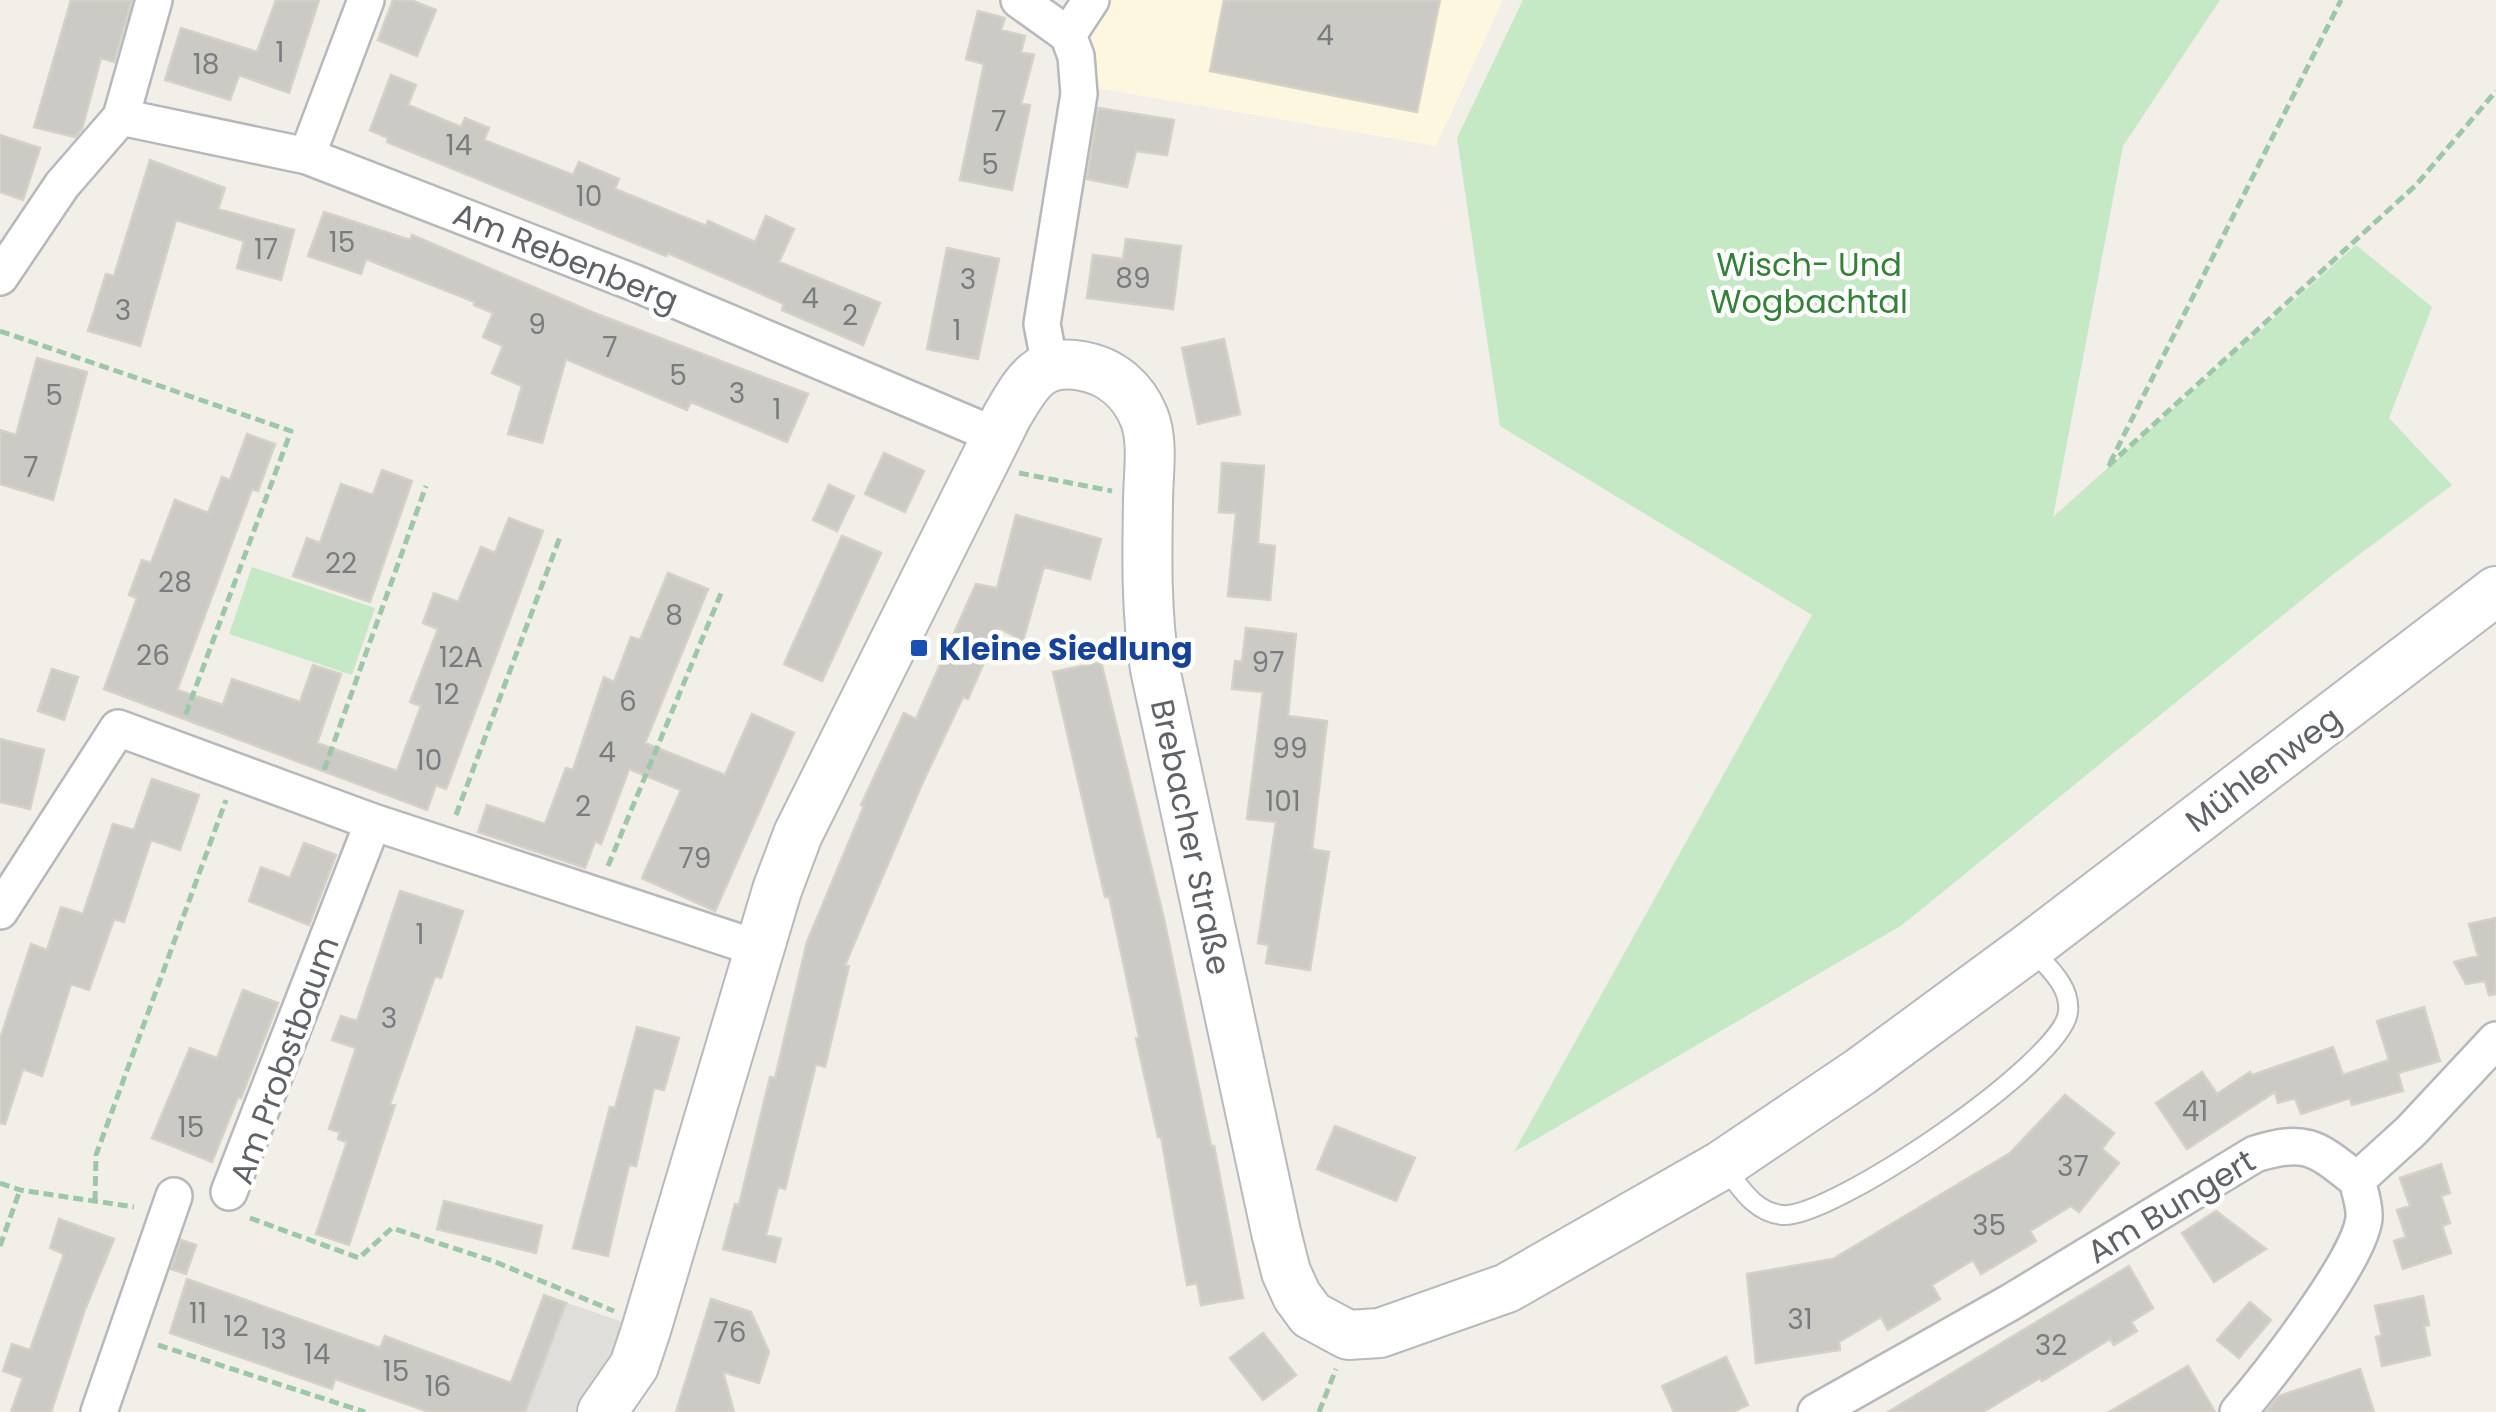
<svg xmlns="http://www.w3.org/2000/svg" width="2496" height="1412" font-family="Poppins,sans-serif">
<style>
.commercial{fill:#fef7e0}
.industrial{fill:#e0deda}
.green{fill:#c5e8c5}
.building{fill:#cccac5;stroke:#d6d1c6;stroke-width:2.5}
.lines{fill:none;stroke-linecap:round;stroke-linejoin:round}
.lane-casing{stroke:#b5b8bc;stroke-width:22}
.street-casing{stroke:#b5b8bc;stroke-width:40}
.secondary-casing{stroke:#b6babf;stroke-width:52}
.path{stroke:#9cc7a9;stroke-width:5;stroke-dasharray:10 5;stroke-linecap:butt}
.lane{stroke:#fff;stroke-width:18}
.street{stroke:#fff;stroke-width:35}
.secondary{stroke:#fff;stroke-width:48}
.transit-dot{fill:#1a4fb4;stroke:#fff;stroke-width:4}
.labels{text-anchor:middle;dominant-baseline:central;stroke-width:9;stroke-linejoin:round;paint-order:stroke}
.number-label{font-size:28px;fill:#7a7d7f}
.street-label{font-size:32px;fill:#5f6368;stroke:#fff}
.park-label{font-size:32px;fill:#348238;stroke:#fff}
.transit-label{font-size:32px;font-weight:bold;fill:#164399;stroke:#fff;text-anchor:start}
</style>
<rect width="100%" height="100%" fill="#f1efe8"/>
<path class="commercial" d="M1105 0H1503L1436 146 1084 86 1091 23Z"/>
<path class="industrial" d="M544 1295 646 1330 602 1412H500Z"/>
<path class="green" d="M1523 0H2220L2123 146 2053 517 2356 245 2432 307 2389 418 2452 485 2336 572 1902 925 1514 1152 1812 615 1500 426 1457 138Z
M252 567 375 608 352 675 229 634Z"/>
<path class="building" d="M71 0H132L114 62 101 58 82 129 75 137 34 127Z
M276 0H319L289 93 239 75 230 100 165 80 181 28 257 52Z
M393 0H411L436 10 417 56 378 40Z
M1224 0H1440L1417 112 1210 71Z
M978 11 1005 18 1001 30 1025 36 1021 52 1034 55 1021 104 1030 105 1012 190 960 180 984 64 966 59Z
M391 75 416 85 408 105 461 127 465 118 489 128 484 140 573 175 579 162 619 179 615 189 706 226 708 221 755 242 766 216 794 229 779 262 880 303 863 345 782 310 784 304 668 253 666 256 387 142 388 138 370 130Z
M1098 108 1174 120 1167 155 1136 151 1127 187 1087 179Z
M0 135 40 148 23 200 0 192Z
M150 160 225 188 218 209 294 230 281 280 237 268 244 241 176 220 140 346 88 331 106 274 114 276Z
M324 212 410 240 412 235 594 313 808 394 787 442 691 402 687 410 566 359 542 443 508 434 522 386 492 373 503 346 483 337 493 313 474 305 475 302 366 259 361 274 308 256Z
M1126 239 1181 246 1173 309 1087 298 1093 255 1123 259Z
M947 248 999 259 978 359 927 349Z
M1224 339 1240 414 1198 424 1182 348Z
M37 358 87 372 53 500 0 484V430L16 435Z
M247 434 275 444 258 491 252 489 177 690 223 705 232 679 300 702 313 665 341 674 317 743 397 771 421 706 410 702 438 629 423 623 434 593 458 602 481 547 495 553 509 518 543 531 446 789 436 785 427 810 104 689 137 598 129 595 142 560 151 563 175 500 208 513 222 477 230 480Z
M884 453 924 471 905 512 865 494Z
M1222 463 1264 466 1258 544 1275 546 1270 600 1228 596 1236 513 1219 512Z
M382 470 412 481 370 602 293 576 307 538 320 543 341 484 373 495Z
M829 485 854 496 837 531 813 520Z
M1016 515 1101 539 1090 579 1044 567 1023 641 999 628 968 699 963 697 922 784 845 965 849 966 825 1067 816 1064 785 1189 778 1187 766 1235 781 1239 775 1262 723 1249 735 1204 739 1205 770 1077 775 1078 807 942 864 806 861 805 904 713 916 719 976 584 997 588Z
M842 536 881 553 822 681 784 664Z
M668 573 708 589 645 743 725 775 752 714 794 733 715 911 642 878 681 790 629 769 601 844 595 841 585 868 478 832 487 805 545 824 566 768 573 770 604 677 614 682 631 637 640 640Z
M1246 628 1296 634 1288 716 1327 721 1312 849 1329 852 1310 970 1266 963 1269 945 1258 943 1276 822 1247 819 1263 692 1232 689 1235 661 1242 662Z
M1101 662 1164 919 1211 1146H1214L1243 1298 1201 1305 1197 1283 1187 1285 1161 1136 1158 1137 1136 1038 1139 1037 1109 896 1105 897 1053 672Z
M52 669 78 677 64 720 38 711Z
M0 739 44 750 30 809 0 802Z
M152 779 199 795 180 850 151 840 124 922 114 919 89 990 71 984 42 1076 23 1069 5 1124 0 1123V1039L31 944 47 950 61 907 83 914 113 824 134 830Z
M304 843 336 855 309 925 249 901 261 867 290 878Z
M400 891 463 911 441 978 435 976 390 1104 395 1105 349 1245 316 1234 347 1142 338 1139 340 1132 329 1129 356 1048 332 1040 341 1016 357 1021Z
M2496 918V994L2489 995 2485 981 2466 984 2454 962 2478 956 2469 924Z
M243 990 278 1003 241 1098 238 1097 212 1162 152 1138 190 1048 217 1058Z
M2424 1007 2440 1061 2398 1073 2403 1091 2352 1105 2350 1098 2301 1114 2295 1098 2278 1103 2275 1092 2187 1149 2156 1103 2202 1072 2217 1094 2250 1072 2252 1075 2333 1047 2343 1075 2389 1060 2377 1021Z
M637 1027 679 1038 664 1090 654 1088 636 1166 629 1165 608 1256 573 1248 610 1107 615 1108Z
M2065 1095 2114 1133 2102 1149 2119 1163 2079 1212 2071 1206 2030 1231 2036 1241 1981 1274 1973 1260 1932 1285 1940 1299 1888 1330 1881 1317 1839 1342 1840 1350 1756 1363 1747 1274 1833 1259 2010 1153Z
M1335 1126 1415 1158 1396 1201 1317 1169Z
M2441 1164 2450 1193 2441 1196 2450 1223 2442 1226 2451 1253 2403 1269 2394 1241 2406 1237 2397 1210 2410 1206 2400 1178Z
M444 1201 542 1226 536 1253 437 1229Z
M2216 1211 2266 1249 2214 1282 2182 1233Z
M59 1219 114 1239 84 1312 51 1412H11L23 1378 3 1371 12 1344 30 1350 64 1254 50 1248Z
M181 1240 196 1245 186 1274 171 1269Z
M2129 1266 2153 1308 2131 1322 2137 1331 2114 1345 2110 1339 2042 1381 2040 1378 1983 1412H1888Z
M187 1279 380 1348 385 1336 511 1383 544 1295 566 1303 525 1412H429L335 1379 332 1389 170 1333Z
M2423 1296 2429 1325 2424 1326 2430 1355 2382 1366 2376 1337 2382 1336 2375 1306Z
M711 1299 751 1312 769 1352 759 1383 723 1372 734 1412H676Z
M2250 1302 2271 1320 2239 1358 2217 1340Z
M1263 1333 1296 1375 1263 1400 1230 1358Z
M1726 1357 1748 1405 1733 1412H1674L1662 1386Z
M2188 1366 2215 1412H2109Z
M2360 1369 2374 1412H2266L2279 1396Z"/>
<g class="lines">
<g class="lane-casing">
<path id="lane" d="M1725 1168C1741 1188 1754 1212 1782 1215 1830 1220 2064 1061 2068 1012 2071 985 2046 966 2031 948"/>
</g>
<g class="street-casing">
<path id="street" d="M1019 0 1068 35
M121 117 307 156 635 283 999 437
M307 156 366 0
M0 277 62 185 121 117 154 0
M1050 366 1042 324 1079 94 1076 56 1068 35 1091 0
M0 911 118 728 373 822 760 949
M2357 1180 2411 1131 2496 1040
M229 1192 373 822
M99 1412 174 1196
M1816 1412 2011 1302 2255 1154C2307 1138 2316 1148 2357 1180
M2238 1412C2268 1377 2360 1260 2364 1218 2365 1206 2360 1192 2357 1180"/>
</g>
<g class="secondary-casing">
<path id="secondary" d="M602 1412 634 1366 646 1330 777 890 798 834 1007 416C1027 382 1039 358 1082 366 1111 371 1133 390 1144 417 1154 442 1148 475 1148 501 1147 558 1146 613 1155 669L1276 1232 1286 1272 1297 1296 1311 1315 1348 1335 1380 1333 1507 1288 1722 1165 1860 1072 2030 947 2496 591"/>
</g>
<path class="path" d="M0 331 291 431 185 716
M2110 463 2341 0
M2108 466 2416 185 2496 91
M1019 473 1112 491
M324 770 426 486
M456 815 560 537
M608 866 722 591
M0 1183 20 1190 134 1207
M95 1201 96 1155 226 800
M250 1218 359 1258 392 1228 493 1261 614 1311
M0 1246 20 1190
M158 1345 365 1412
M1319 1412 1336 1369"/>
<use href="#lane" class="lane"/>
<use href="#street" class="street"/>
<use href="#secondary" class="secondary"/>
</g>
<rect class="transit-dot" x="909" y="638" width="20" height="20" rx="5"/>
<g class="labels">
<g class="number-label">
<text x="1325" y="35">4</text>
<text x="280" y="52">1</text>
<text x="206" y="64">18</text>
<text x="999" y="121">7</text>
<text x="459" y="145">14</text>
<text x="990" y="164">5</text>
<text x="589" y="196">10</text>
<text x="342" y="242">15</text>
<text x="266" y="249">17</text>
<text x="1133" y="278">89</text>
<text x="968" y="279">3</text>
<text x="810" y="298">4</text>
<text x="123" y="310">3</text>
<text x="850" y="315">2</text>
<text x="537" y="324">9</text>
<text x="957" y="330">1</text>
<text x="610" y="347">7</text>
<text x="678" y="375">5</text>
<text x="737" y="393">3</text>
<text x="54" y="395">5</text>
<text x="777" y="409">1</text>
<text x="31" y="467">7</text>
<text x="341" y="563">22</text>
<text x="175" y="582">28</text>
<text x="674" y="615">8</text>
<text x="153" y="655">26</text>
<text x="461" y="657">12A</text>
<text x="1268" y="662">97</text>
<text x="447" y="694">12</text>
<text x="628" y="701">6</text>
<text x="1290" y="748">99</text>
<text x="607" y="752">4</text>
<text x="429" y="760">10</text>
<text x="1283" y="801">101</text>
<text x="583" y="806">2</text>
<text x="695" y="858">79</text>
<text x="420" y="934">1</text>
<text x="389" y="1018">3</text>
<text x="2195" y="1111">41</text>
<text x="191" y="1127">15</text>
<text x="2073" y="1166">37</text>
<text x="1989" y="1225">35</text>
<text x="198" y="1313">11</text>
<text x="1800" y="1319">31</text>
<text x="236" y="1326">12</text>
<text x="730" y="1332">76</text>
<text x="274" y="1339">13</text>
<text x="2051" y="1345">32</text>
<text x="317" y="1354">14</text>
<text x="396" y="1371">15</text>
<text x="438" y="1386">16</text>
</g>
<g class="street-label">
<text transform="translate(566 257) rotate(22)">Am Rebenberg</text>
<text transform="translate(2263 769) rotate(-37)">Mühlenweg</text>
<text transform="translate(1191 837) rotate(78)">Brebacher Straße</text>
<text transform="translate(284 1060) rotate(-70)">Am Probstbaum</text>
<text transform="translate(2171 1206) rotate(-31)">Am Bungert</text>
</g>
<g class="park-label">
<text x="1809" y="264">Wisch- Und<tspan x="1809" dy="37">Wogbachtal</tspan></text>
</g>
<g class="transit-label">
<text x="939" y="648">Kleine Siedlung</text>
</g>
</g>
</svg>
